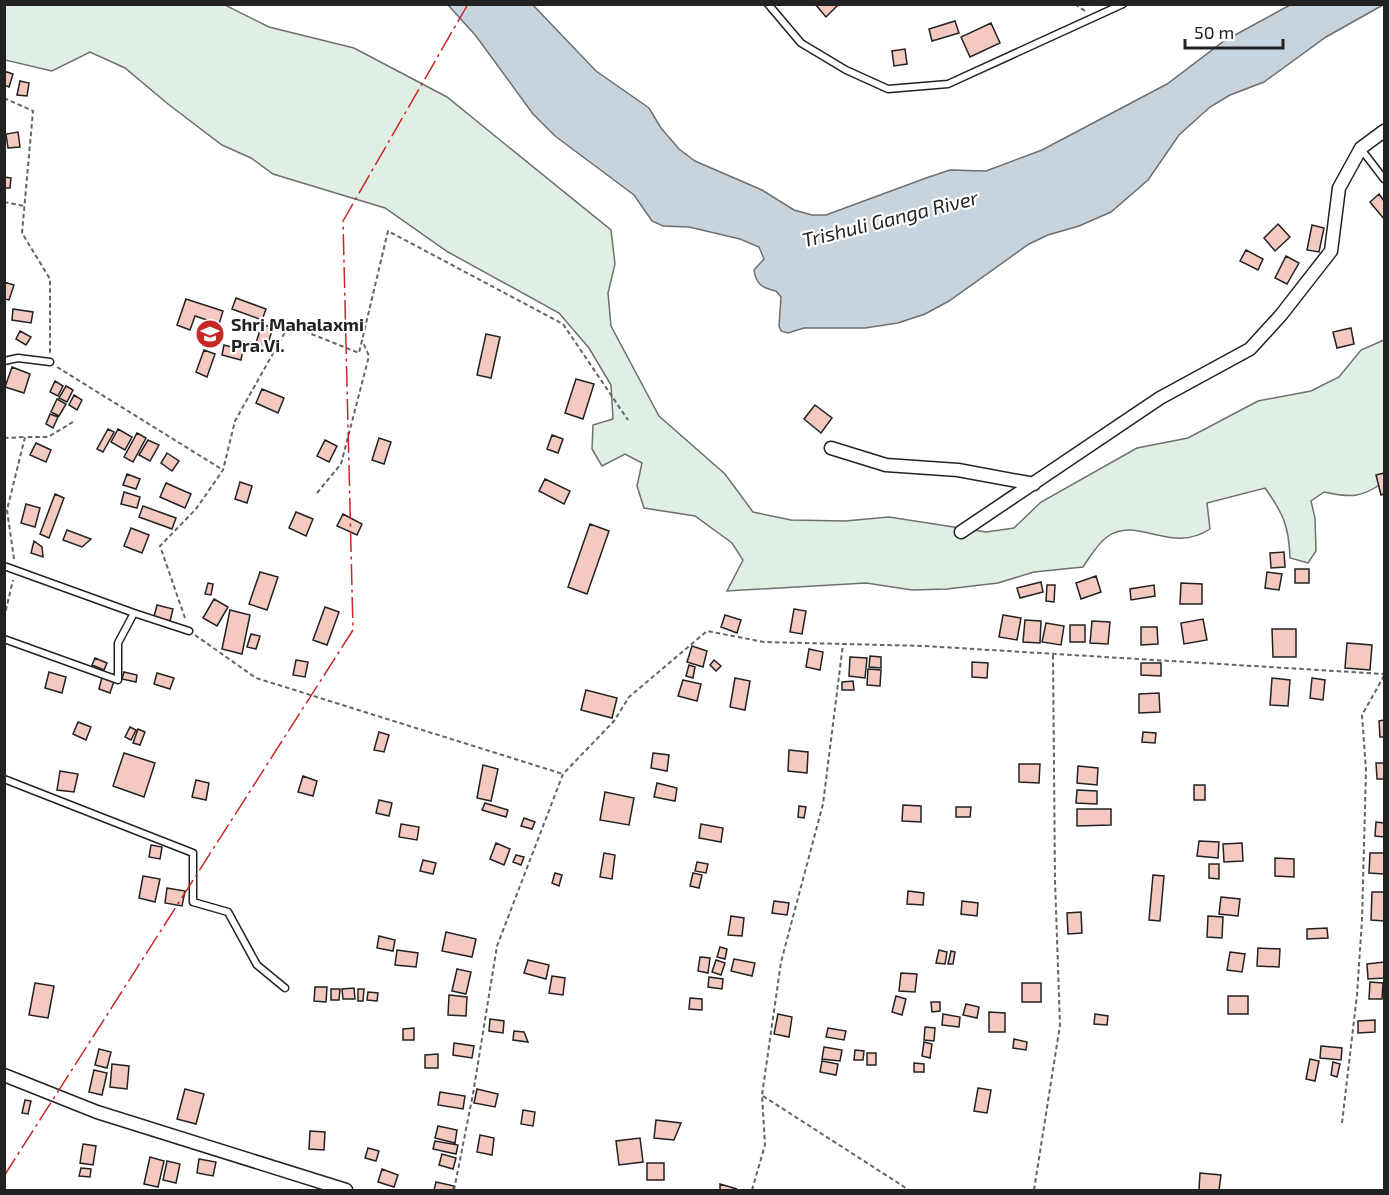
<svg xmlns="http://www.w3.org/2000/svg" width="1389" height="1195" font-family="'Exo 2',sans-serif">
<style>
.green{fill:#e0efe3;stroke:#6f6f6f;stroke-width:1.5}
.water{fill:#c7d3dd;stroke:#6f6f6f;stroke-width:1.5}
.building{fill:#f3c9c0;stroke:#222;stroke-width:1.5}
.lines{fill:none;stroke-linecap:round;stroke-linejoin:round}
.lane-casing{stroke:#222;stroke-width:9}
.street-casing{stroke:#222;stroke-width:15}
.path{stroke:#646464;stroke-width:2;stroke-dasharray:4.5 3;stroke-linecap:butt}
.lane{stroke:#fff;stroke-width:6}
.street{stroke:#fff;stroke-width:12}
.power{stroke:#c62828;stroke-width:1.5;stroke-dasharray:21 4.5 3 4.5;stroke-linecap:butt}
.labels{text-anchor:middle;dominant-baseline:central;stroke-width:4.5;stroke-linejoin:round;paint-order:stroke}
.poi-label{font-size:18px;font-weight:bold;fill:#222;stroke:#fff;text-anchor:start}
.water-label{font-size:20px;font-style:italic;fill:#222;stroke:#fff}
</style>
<rect width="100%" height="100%" fill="#fff"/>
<path class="green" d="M5 5H225L269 27 354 48 447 97 611 230 615 264 608 293 611 326 659 416 725 474 753 512 791 520 845 521 889 517 986 532 1014 528 1041 502 1137 448 1188 438 1258 401 1311 391 1339 377 1361 350 1384 340V482C1361 498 1351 498 1324 492L1311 501 1315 518 1316 551 1308 563 1290 558C1289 526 1283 513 1265 488L1207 503 1210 529C1171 555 1137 515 1107 537 1097 544 1090 557 1083 567L1034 572 998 583 947 589 912 590 866 583 727 591 743 560 732 543 695 516 644 508 637 486 642 463 625 454 602 466 592 449 593 425 613 419 611 385 589 348 559 313 448 252 385 208 273 174 251 158 222 145 168 104 125 68 90 52 52 71 5 60Z"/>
<path class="water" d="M448 5H533L596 71 649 108 661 128 679 149 695 161 762 190 794 210 812 215H826L926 178 950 170 986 171 1042 150 1167 84 1224 41 1290 5H1383L1326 37 1264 82 1230 95 1210 107 1179 135 1148 180 1111 212 1079 226 1048 235 1029 244 949 301 925 314 898 323 865 328H804L788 333 781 331 779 326 781 297 776 291C763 288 756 285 754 270L764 259 759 247 740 239 689 227 663 226 652 221 634 195 555 136 533 114 476 36Z"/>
<path class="building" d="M815 4H839L826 17Z
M955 21 959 33 932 41 929 29Z
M991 23 1000 43 970 57 961 37Z
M905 49 907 64 894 66 892 51Z
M4 71 13 74 9 87 4 85Z
M20 81 29 83 27 96 17 95Z
M18 132 20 147 8 148 6 134Z
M4 177 11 178 10 188H4Z
M1379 194 1384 201V219L1370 202Z
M1278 224 1290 237 1275 251 1264 238Z
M1312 225 1324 228 1319 252 1307 250Z
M1246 250 1263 259 1258 270 1240 261Z
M1286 256 1299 263 1287 284 1275 278Z
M4 282 14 285 9 300 4 299Z
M236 298 266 309 262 320 232 309Z
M186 299 223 311 219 324 195 316 190 330 177 325Z
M13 309 33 312 31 323 12 320Z
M262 324 273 328 266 349 255 346Z
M1351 328 1354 344 1337 348 1333 332Z
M20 331 31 337 26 345 16 339Z
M486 334 500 337 491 378 477 375Z
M224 345 243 350 241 360 222 355Z
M204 350 215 354 207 377 196 372Z
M12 367 30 374 24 393 5 387Z
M576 379 594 384 583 419 565 413Z
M55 381 63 386 58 396 50 392Z
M66 386 73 390 67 402 59 398Z
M262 389 284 398 278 413 256 403Z
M74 395 82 400 77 410 69 405Z
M57 399 66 404 59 416 51 412Z
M815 405 832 418 821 433 804 419Z
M50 414 58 417 53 428 46 424Z
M108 429 114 432 103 452 97 449Z
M118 429 132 437 125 450 111 442Z
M137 433 146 438 133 462 124 457Z
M552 435 563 439 558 453 547 449Z
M379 438 391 442 384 464 372 460Z
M148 440 159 445 150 461 139 455Z
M325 440 337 446 329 462 317 456Z
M36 443 51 450 46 462 30 455Z
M167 453 179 461 172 471 161 463Z
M1384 473V494L1381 495 1376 475Z
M127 474 140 479 136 489 123 485Z
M545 479 570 491 564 504 539 491Z
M240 482 252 486 247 503 235 499Z
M166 483 191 494 185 508 160 497Z
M124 492 140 497 137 508 121 504Z
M55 494 64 498 49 538 40 534Z
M26 504 40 508 35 527 21 523Z
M143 506 176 518 172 529 139 517Z
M296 512 313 519 306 536 289 528Z
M343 514 362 524 357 535 337 526Z
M590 524 609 531 587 594 568 587Z
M131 528 149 535 142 553 124 546Z
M67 530 91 539 82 547 63 540Z
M34 541 42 547 43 557 31 553Z
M1284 552 1285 567 1271 568 1270 553Z
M1295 569H1309V583H1295Z
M260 572 278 577 267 610 249 604Z
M1267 572 1282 574 1279 590 1265 588Z
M1096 576 1101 592 1081 599 1076 583Z
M1041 582 1043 592 1020 598 1017 588Z
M208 583 213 584 211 595 205 594Z
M1181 583 1202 584V604H1180Z
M1047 585H1055L1054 602 1046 601Z
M1154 585 1155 596 1131 600 1130 589Z
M214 599 228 607 217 626 203 618Z
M157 605 173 609 170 621 154 617Z
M325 607 339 612 327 645 313 640Z
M794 609 806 611 802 634 790 632Z
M230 610 250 615 242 654 222 649Z
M725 615 741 620 737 633 721 627Z
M1003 615 1021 618 1017 640 999 637Z
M1203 619 1207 640 1184 644 1181 623Z
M1025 620 1041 621 1040 643 1023 642Z
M1092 621 1110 622 1108 644 1090 643Z
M1046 623 1064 626 1061 645 1042 642Z
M1070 625H1085V642H1070Z
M1141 627H1157L1158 644 1141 645Z
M1272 629H1296V657H1273Z
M251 634 260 636 256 649 247 647Z
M1347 643 1372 645 1370 670 1345 668Z
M692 646 707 651 703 667 687 662Z
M809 649 823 652 820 670 806 667Z
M870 656 881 657V668L869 667Z
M850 657 867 658 865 678 849 676Z
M95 658 107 663 104 670 92 665Z
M296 660 308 662 305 677 293 675Z
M714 660 721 666 716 671 710 665Z
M972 662 988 663 987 678 972 677Z
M1141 663H1161V676L1141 675Z
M689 665 695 667 693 678 686 676Z
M868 669 881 670 880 686 867 685Z
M49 672 66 677 62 693 45 688Z
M124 672 137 675 136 682 122 679Z
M157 673 174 678 170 689 154 684Z
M102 677 114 681 110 693 99 689Z
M735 678 750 681 745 710 730 707Z
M1272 678 1290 680 1288 706 1270 705Z
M1312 678 1325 680 1323 700 1310 698Z
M683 680 701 684 697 701 678 696Z
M853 681 854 690H842V682Z
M586 690 617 698 612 718 581 710Z
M1159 693 1160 712 1139 713V694Z
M1384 720V737H1380L1379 721Z
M78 722 91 727 86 740 73 734Z
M130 727 136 730 131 740 125 737Z
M138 729 145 732 140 745 133 743Z
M379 732 389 735 384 752 374 750Z
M1143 732 1156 733 1155 743 1142 742Z
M789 750 808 752 807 773 788 771Z
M124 753 155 763 144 797 113 786Z
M653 753 669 755 667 771 651 768Z
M1376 763H1384V779H1377Z
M1019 764H1040L1039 783 1019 782Z
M483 765 498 769 491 801 477 798Z
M1078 766 1098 768 1097 785 1077 783Z
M60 771 78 774 74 792 57 790Z
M303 776 317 781 313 796 298 792Z
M196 780 209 783 206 800 192 797Z
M657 783 677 788 675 801 654 797Z
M1194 785H1205V800H1194Z
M1077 790 1097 791V804L1076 803Z
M605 792 634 798 629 825 600 820Z
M379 800 392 803 389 816 376 813Z
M485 803 508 810 506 817 482 810Z
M903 805 921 806V822L902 821Z
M799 806 806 807 804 818 798 817Z
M956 807H971L970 817H956Z
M1077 809H1111V825L1077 826Z
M524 818 535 822 532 829 521 826Z
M1376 822 1384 823V837L1375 836Z
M401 824 419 827 417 840 399 837Z
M701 824 723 828 721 842 699 838Z
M1199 841 1219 842 1218 858 1197 856Z
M496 843 510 849 504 865 490 859Z
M1242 843 1243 861 1224 862 1223 844Z
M151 845 162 847 160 859 149 857Z
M604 853 615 855 612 879 600 877Z
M1370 853H1384V874L1369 873Z
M516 855 524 857 521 865 513 862Z
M1275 858 1294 859V877L1275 876Z
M423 860 436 863 433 874 420 871Z
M697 862 708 864 706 873 695 871Z
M1209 864H1219V879L1209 878Z
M555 873 562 875 559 886 552 883Z
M693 873 702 875 699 888 690 886Z
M1153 875 1164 876 1160 921 1149 920Z
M143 876 160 879 155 902 139 898Z
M167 888 185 891 182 906 165 903Z
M908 891 924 893 923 905 907 904Z
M1372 892H1384V921L1371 920Z
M1221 897 1240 899 1238 916 1219 914Z
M774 901 789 903 787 915 772 913Z
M962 901 978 903 977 916 961 914Z
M1081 912 1082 933 1068 934 1067 913Z
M731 916 744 918 742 936 728 935Z
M1208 916 1223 917 1222 938 1207 937Z
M1327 928 1328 938 1307 939V929Z
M446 932 476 939 472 957 442 951Z
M379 936 395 940 393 951 377 948Z
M720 947 727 949 725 959 717 957Z
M1258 948 1280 949 1279 967 1257 966Z
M397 950 418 953 416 967 395 965Z
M939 950 947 952 945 964 936 963Z
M951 951 955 952 953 964H948Z
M1230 952 1245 954 1242 972 1227 970Z
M700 957 710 958 708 973 698 971Z
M734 959 755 963 752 976 731 971Z
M528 960 549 965 546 979 524 973Z
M716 960 725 963 721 975 712 972Z
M1384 962V978L1368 979 1367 964Z
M457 969 471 972 466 994 452 991Z
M901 973 917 974 915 992 899 991Z
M552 976 565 978 563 995 549 993Z
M709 977 723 979 722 989 708 987Z
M1370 982 1383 983 1382 999H1369Z
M35 983 54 986 48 1018 29 1015Z
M1022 983H1041V1002H1022Z
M315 987H327L326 1002 314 1001Z
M354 988 355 999H343L342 989Z
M331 989H340L339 1000H331Z
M358 989H364L363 1001H358Z
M368 992 378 993 377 1001 367 1000Z
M449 995 467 997 466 1016 448 1015Z
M896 996 906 999 902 1015 892 1012Z
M1228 996H1248V1014H1228Z
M690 998 702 999V1010L689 1009Z
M931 1002H940V1011L932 1012Z
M966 1004 979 1007 977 1018 963 1015Z
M989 1012 1005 1013V1032H989Z
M778 1014 792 1017 789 1037 774 1034Z
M943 1014 960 1017 959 1027 942 1025Z
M1095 1014 1108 1016 1107 1025 1094 1024Z
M490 1019 504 1021 503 1033 489 1031Z
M1375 1020V1032L1358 1033V1021Z
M925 1027 935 1028 934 1041 924 1040Z
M414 1028V1040H403V1029Z
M828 1028 846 1031 844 1040 826 1037Z
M514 1031 524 1032 528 1042 513 1040Z
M1014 1039 1027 1042 1026 1050 1013 1048Z
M924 1042 932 1044 930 1058 922 1056Z
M454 1043 474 1046 472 1058 453 1055Z
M1321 1046 1342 1048 1341 1060 1320 1058Z
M824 1047 842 1050 840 1061 822 1059Z
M99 1049 111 1052 107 1068 95 1065Z
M855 1050 864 1051 863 1060H854Z
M867 1053H876V1065H867Z
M438 1054V1068H425V1055Z
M1310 1059 1319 1061 1315 1081 1306 1079Z
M822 1061 838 1064 836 1075 820 1072Z
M1333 1062 1340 1064 1337 1077 1331 1075Z
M914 1063 924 1064V1072H914Z
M112 1064 129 1066 127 1089 110 1087Z
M94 1070 107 1073 102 1095 89 1092Z
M978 1088 991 1090 987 1113 974 1111Z
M185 1089 204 1094 196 1124 177 1119Z
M477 1089 498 1094 495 1107 474 1103Z
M440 1092 465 1096 463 1109 438 1105Z
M25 1100 31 1101 28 1114 22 1113Z
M523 1110 535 1112 533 1126 521 1124Z
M656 1120 681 1123 674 1140 654 1138Z
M438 1126 457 1130 455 1143 435 1138Z
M310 1131 325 1132 324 1150 309 1149Z
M480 1135 494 1138 492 1155 477 1152Z
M640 1138 643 1162 619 1165 616 1141Z
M435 1141 458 1145 456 1154 433 1149Z
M83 1144 96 1146 93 1165 80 1163Z
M368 1148 379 1151 376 1161 365 1158Z
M442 1154 456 1158 453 1169 439 1165Z
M150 1157 164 1161 158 1187 144 1184Z
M199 1159 216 1162 213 1176 197 1173Z
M167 1161 180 1164 176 1183 163 1180Z
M647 1163H664V1180H647Z
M81 1168 91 1169 90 1177 79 1176Z
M382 1169 398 1175 394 1187 378 1182Z
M1200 1173 1221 1175 1219 1190H1199Z
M436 1182 454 1186 453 1190H434Z
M720 1184 737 1189 720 1190Z"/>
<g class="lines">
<g class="lane-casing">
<path id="lane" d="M768 4 801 43 846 70 888 89 948 84 1123 4
M1361 149 1384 179
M4 361 18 358 50 362
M4 566 134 613
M4 639 118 680V643L134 613 189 631
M4 779 193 853V902L228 912 257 965 285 988"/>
</g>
<g class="street-casing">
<path id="street" d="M831 448 886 465 958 470 1034 484
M961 532 1160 398 1250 349 1281 315 1331 251 1339 188 1361 148 1384 131
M4 1075 97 1112 346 1190"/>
</g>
<path class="path" d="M1075 4 1085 11
M4 98 33 111 22 233 50 279V354
M4 202 24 206
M57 367 223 470
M4 438 25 437
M317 493 341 464 369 356 362 340
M14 559 7 510 25 437H48L73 422
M4 618 13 580
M185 618 160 546 196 509 223 470 235 421 289 325 359 353 388 231 563 324 628 420
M195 635 256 678 563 774
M763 1096 909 1190
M1342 1123 1357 995 1362 920 1366 770 1362 715 1384 676
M454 1190 473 1094 497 946 563 774 614 721 629 697 707 631 764 642 925 646 1384 674
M752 1190 765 1145 762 1095 781 962 823 804 843 644
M1034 1190 1060 1025 1055 881 1053 654"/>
<use href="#lane" class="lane"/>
<use href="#street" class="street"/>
<path class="power" d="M4 1176 353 630 343 221 468 4"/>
</g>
<defs>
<g id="school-disc" transform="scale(1.5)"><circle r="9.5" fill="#c62828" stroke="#fff"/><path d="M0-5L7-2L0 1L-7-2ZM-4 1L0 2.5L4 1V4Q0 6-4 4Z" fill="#fff"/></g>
</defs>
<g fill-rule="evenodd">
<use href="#school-disc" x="210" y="334"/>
</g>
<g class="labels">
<g class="poi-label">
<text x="231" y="324">Shri Mahalaxmi<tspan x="231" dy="21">Pra.Vi.</tspan></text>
</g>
<g class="water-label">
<text transform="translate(890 218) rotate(-14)">Trishuli Ganga River</text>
</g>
</g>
<rect width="1389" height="1195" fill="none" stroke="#222222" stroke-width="12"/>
<path d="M1185 39v9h98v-9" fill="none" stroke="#222222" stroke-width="3"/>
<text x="1194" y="39" font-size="18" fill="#222222" stroke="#ffffff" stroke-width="4.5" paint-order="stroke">50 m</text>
</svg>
